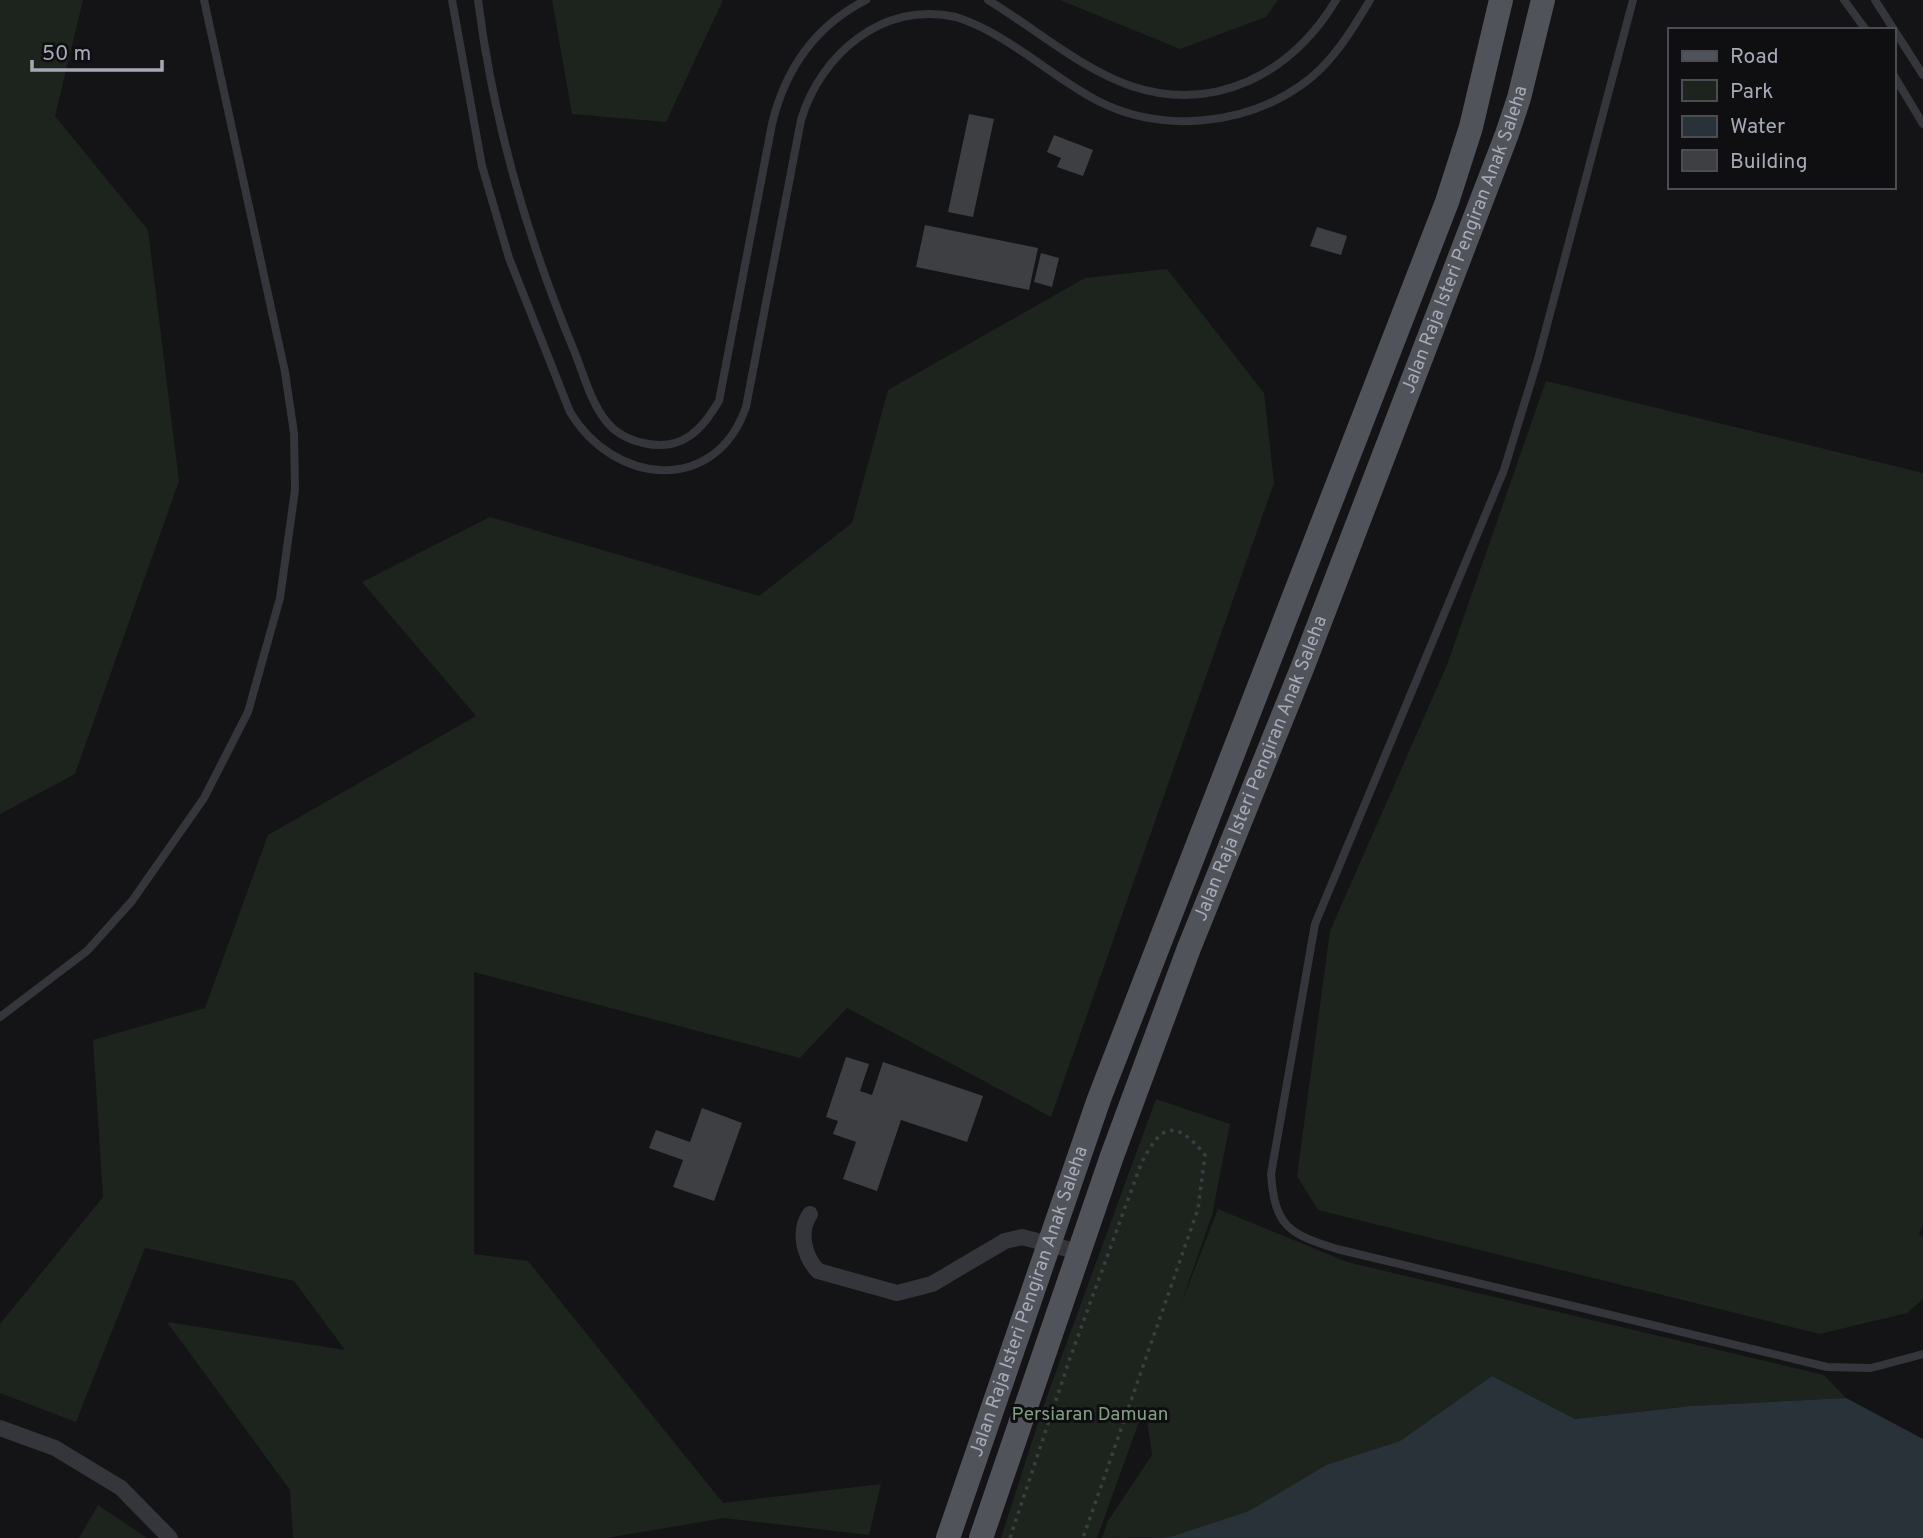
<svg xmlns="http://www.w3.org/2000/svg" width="1923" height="1538" font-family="Overpass,sans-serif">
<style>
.green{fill:#1c241d}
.water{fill:#2a3239}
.building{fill:#3e3f43}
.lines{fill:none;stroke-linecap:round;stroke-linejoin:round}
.path{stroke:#3b3d42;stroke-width:3.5;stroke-dasharray:3.5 5;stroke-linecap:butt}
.service{stroke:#35363b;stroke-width:8}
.minor{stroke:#35363b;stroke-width:16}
.primary{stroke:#51535a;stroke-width:24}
.labels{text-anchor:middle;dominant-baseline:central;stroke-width:6;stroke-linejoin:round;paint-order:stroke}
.street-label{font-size:19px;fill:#a6aab6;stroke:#0f0f11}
.park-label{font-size:19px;fill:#7da180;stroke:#0f0f11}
</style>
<rect width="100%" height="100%" fill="#141416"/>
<path class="green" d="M0 0H83L55 116 148 230 179 481 75 774 0 814Z
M552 0H723L666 122 572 114Z
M1060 0H1278L1266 17 1180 49Z
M1167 269 1264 393 1274 483 1051 1117 847 1008 800 1058 474 972V1254L528 1261 723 1503 881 1484 869 1535 724 1518 607 1538H293L290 1490 167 1322 345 1350 294 1281 145 1248 76 1422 0 1393V1324L103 1197 93 1040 205 1008 268 835 476 716 362 582 490 517 759 596 852 523 888 390 1085 278Z
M1546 381 1923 473V1225L1919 1234 1923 1237V1299L1907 1313 1820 1334 1318 1210 1297 1176 1330 931 1447 665Z
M1156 1099 1230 1124 1212 1215 1181 1304 1218 1209 1347 1262 1824 1375 1846 1398 1691 1406 1575 1419 1492 1376 1400 1441 1326 1465 1249 1511 1170 1537 1102 1538 1108 1521 1152 1455 1145 1405 1097 1538H1001L1042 1410Z
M98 1505 147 1538H79Z"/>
<path class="water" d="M1492 1376 1575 1419 1691 1406 1846 1398 1923 1439V1538H1151L1170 1537 1249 1511 1326 1465 1400 1441Z"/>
<path class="building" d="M969 114 994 119 973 217 948 212Z
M1054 135 1093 150 1083 176 1057 167 1061 158 1047 152Z
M925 225 1038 248 1029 290 916 267Z
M1317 227 1347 236 1341 255 1310 246Z
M1041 253 1059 258 1052 287 1034 282Z
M846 1057 869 1064 860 1091 872 1095 883 1062 983 1096 967 1142 901 1120 877 1191 843 1179 856 1142 833 1134 838 1121 826 1117Z
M702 1108 742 1123 714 1201 673 1187 683 1160 649 1148 656 1130 690 1142Z"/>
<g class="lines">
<path class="path" d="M1010 1538 1070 1358 1141 1164C1161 1123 1176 1119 1205 1155L1198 1209 1083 1538"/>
<path class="service" d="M452 0 482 166 509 258 570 412C614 485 715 496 746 407L801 120C820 56 882 0 956 17 1007 33 1050 76 1098 101 1161 133 1242 126 1300 86 1331 65 1351 32 1370 0
M478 0C493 120 527 237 573 348 583 372 590 401 606 421 623 443 664 453 688 437 702 428 711 414 719 401L772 124C785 70 815 26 866 0
M988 0C1033 27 1081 69 1131 86 1216 114 1292 73 1336 0
M1633 0 1538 359 1504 470 1315 924 1271 1174C1275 1227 1289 1234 1337 1249L1827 1367 1871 1368 1923 1354
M1844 0 1866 30
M1875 0 1923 75
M1893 74 1923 124
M0 1017 87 951 132 901 204 798 248 712 280 598 295 490 294 433 285 372 204 0"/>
<path class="minor" d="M810 1214C798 1232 804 1256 818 1271L897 1293 932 1284 1005 1241 1022 1237 1079 1252
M0 1428 55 1448 121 1488 170 1538"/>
<g class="primary">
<path id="s1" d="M948 1538 1099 1099 1447 202 1471 127 1501 0"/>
<path id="s2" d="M981 1538 1112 1156 1189 948 1303 666 1507 134 1519 98 1543 0"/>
</g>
</g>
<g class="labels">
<g class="street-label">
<text stroke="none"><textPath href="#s2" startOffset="1386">Jalan Raja Isteri Pengiran Anak Saleha</textPath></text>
<text stroke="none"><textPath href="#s2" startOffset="819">Jalan Raja Isteri Pengiran Anak Saleha</textPath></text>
<text stroke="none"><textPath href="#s1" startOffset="250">Jalan Raja Isteri Pengiran Anak Saleha</textPath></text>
</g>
<g class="park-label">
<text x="1090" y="1415">Persiaran Damuan</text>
</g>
</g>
<rect x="1668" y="28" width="228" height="161" fill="#0f0f11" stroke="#4b4d53" stroke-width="2"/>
<rect x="1682" y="51" width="35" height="10" fill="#51535a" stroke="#4b4d53" stroke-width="2"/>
<text x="1730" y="63" font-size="21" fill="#a6aab6">Road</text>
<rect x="1682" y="80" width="35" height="21" fill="#1c241d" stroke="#4b4d53" stroke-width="2"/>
<text x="1730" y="98" font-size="21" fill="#a6aab6">Park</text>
<rect x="1682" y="116" width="35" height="21" fill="#2a3239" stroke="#4b4d53" stroke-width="2"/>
<text x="1730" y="133" font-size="21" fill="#a6aab6">Water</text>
<rect x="1682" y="150" width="35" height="21" fill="#3e3f43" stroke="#4b4d53" stroke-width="2"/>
<text x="1730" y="168" font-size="21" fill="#a6aab6">Building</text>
<path d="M32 60v10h130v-10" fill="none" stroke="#a6aab6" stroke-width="3.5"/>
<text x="42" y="60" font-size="21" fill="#a6aab6" stroke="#0f0f11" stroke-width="5" paint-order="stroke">50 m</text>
</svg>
